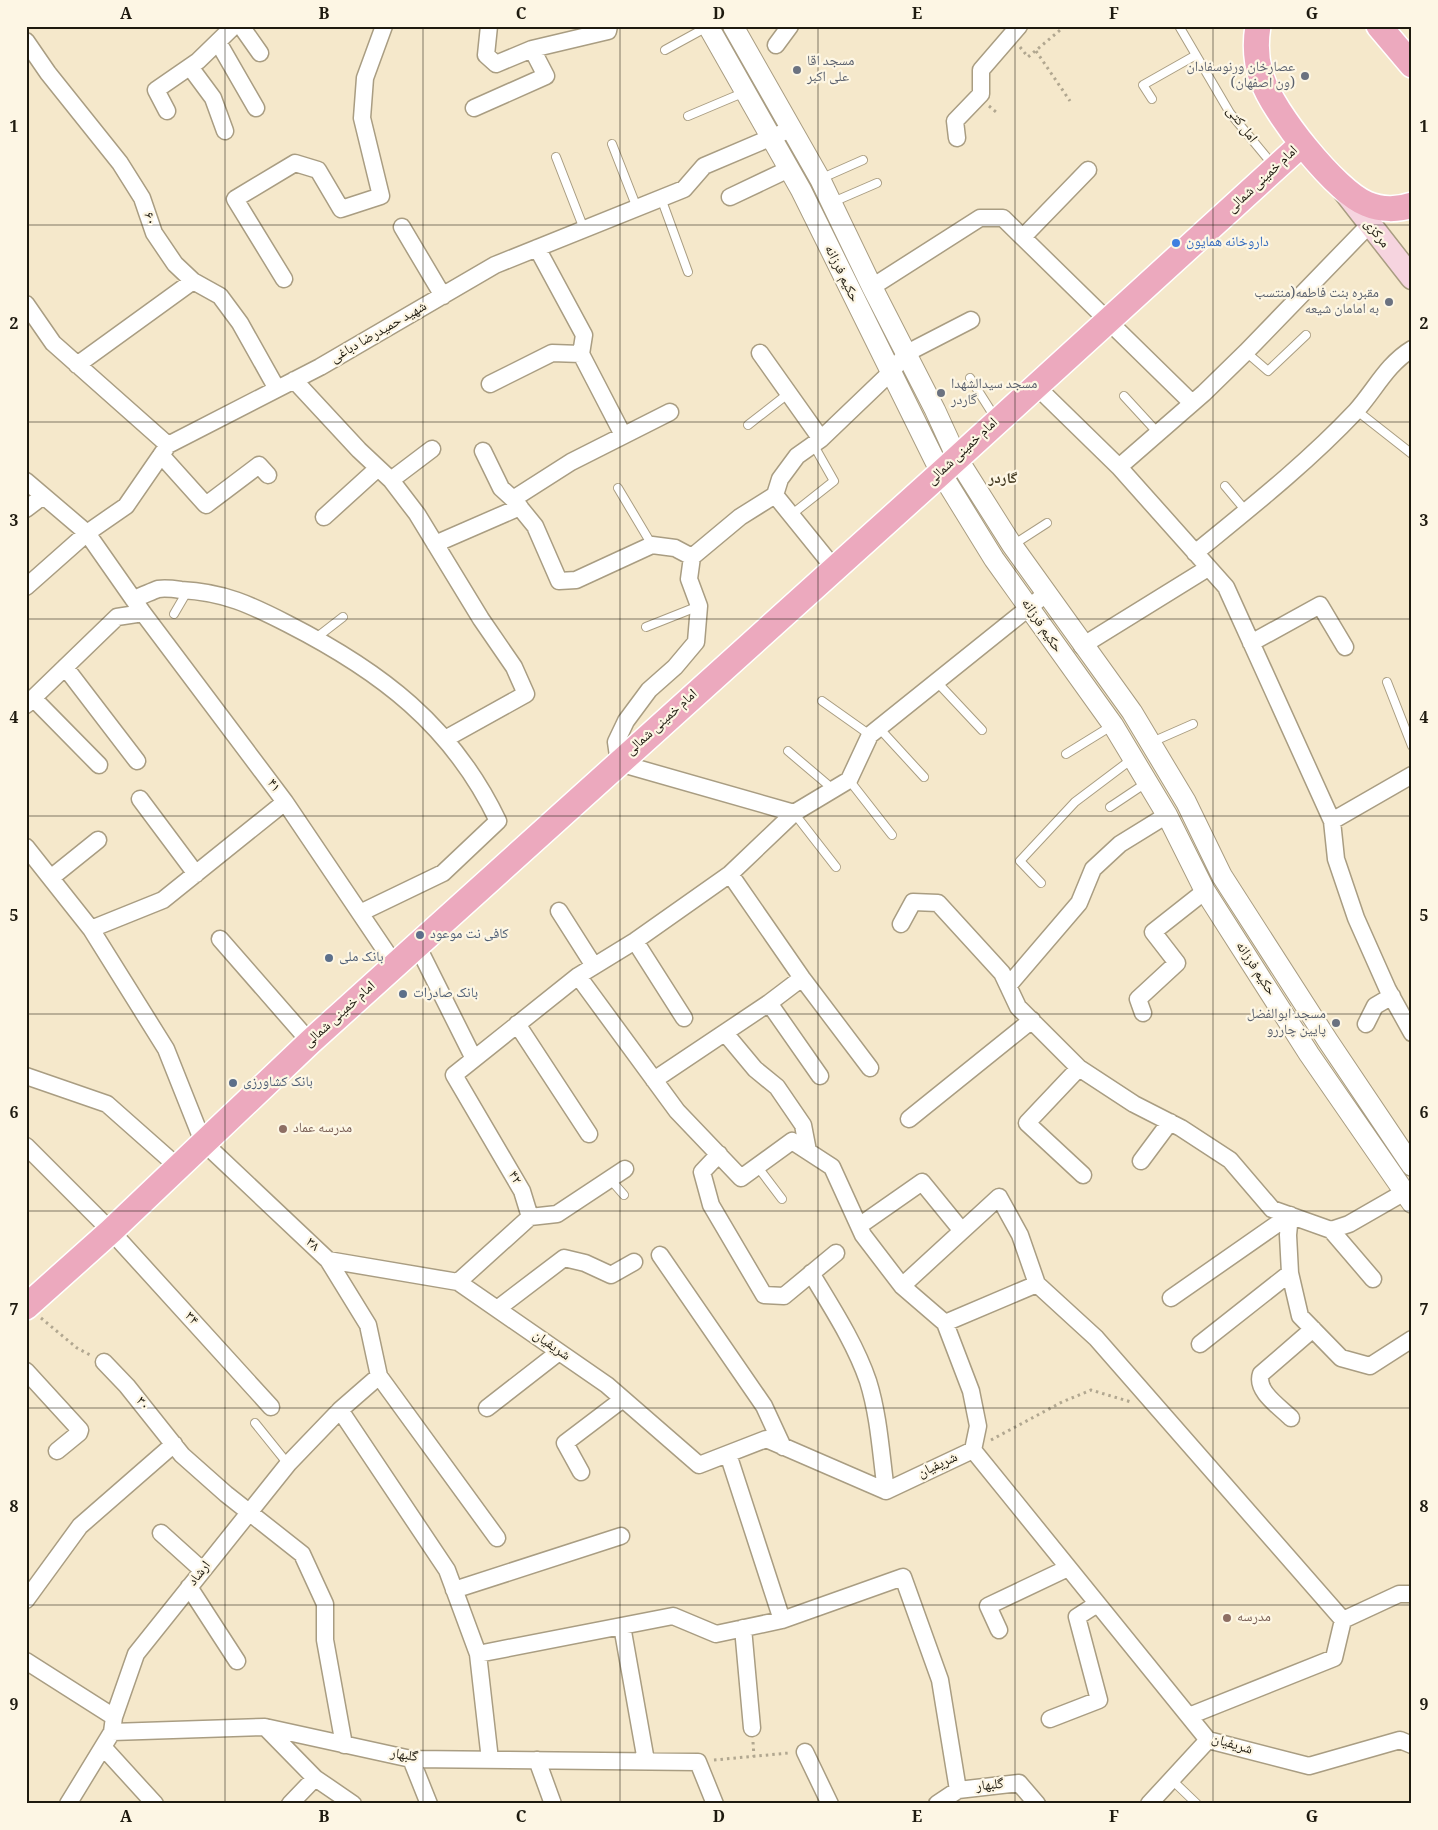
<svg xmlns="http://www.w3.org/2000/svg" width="1438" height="1830" font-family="Georgia,'Noto Naskh Arabic',serif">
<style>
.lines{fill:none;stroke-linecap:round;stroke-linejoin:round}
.service-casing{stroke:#a99d82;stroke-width:10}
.minor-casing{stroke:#a99d82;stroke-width:19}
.tertiary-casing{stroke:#a99d82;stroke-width:22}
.secondary-casing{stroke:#a99d82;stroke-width:25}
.primary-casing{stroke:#fff;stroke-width:28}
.path{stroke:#b1a790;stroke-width:3;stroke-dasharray:2.5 4;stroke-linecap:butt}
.service{stroke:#fff;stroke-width:8}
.minor{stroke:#fff;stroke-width:16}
.tertiary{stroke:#fff;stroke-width:20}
.secondary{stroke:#f6d4df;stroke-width:22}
.primary{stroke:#eca9be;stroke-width:25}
.grid{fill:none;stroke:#1e1a0f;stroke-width:1;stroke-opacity:0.55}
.worship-dot{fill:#6b7280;stroke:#fdf6e4;stroke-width:2}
.shop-dot{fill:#3f7fe0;stroke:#fdf6e4;stroke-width:2}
.service-dot{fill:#5c6f8a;stroke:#fdf6e4;stroke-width:2}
.education-dot{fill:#8d6e63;stroke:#fdf6e4;stroke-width:2}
.labels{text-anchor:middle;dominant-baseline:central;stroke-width:4.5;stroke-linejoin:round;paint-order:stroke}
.worship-label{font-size:14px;fill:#5b616d;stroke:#fdf6e4;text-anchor:end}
.street-label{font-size:14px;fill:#1e1a0f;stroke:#fdf6e4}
.shop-label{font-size:14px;fill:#366cbe;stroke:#fdf6e4;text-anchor:start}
.service-label{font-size:14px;fill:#4e5e75;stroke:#fdf6e4;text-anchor:start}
.education-label{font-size:14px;fill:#785e54;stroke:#fdf6e4;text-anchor:start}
.neighbourhood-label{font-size:15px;font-weight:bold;fill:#463c23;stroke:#fdf6e4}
.neatline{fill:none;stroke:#1e1a0f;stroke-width:2}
.grid-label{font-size:16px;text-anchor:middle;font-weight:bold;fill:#1e1a0f}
</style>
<rect width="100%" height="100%" fill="#f5e8cb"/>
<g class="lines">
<g class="service-casing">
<path id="service" d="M1179 26 1230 113 1273 165
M665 50 707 27
M1152 99 1143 85 1196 55
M688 116 745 92
M612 144 637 208
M556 157 584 229
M820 179 863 160
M661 198 688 272
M833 202 877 183
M1246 352 1268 371 1306 335
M970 378 996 419
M1124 396 1158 433
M1356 410 1412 454
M748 425 789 393
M1225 486 1246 511
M618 488 652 545
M791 515 834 481 813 444
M1013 545 1047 523
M174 614 188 590
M646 627 699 606
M316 638 343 617
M936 681 982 730
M1387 682 1412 746
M822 701 870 735
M879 728 924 777
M1152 742 1193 724
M788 751 834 790
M1066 754 1113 725
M849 780 892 835
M1110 807 1146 783
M794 813 836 867
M1041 883 1020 861 1075 802 1132 759
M757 1166 782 1199
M610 1179 624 1195
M255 1423 288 1464
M1172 1780 1197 1804"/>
</g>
<g class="minor-casing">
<path id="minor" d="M241 26 260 53
M489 26 486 55 496 64 532 49 608 31 609 26
M26 41 48 73 120 163 142 198 154 233 175 264 193 281 220 296 240 323 277 389
M218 42 256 108
M776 45 790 26
M190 67 213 98 225 131
M474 108 546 76 532 49
M167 111 156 90 198 61 234 26
M957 138 955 121 981 94V70L1019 26
M730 197 789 169
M402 227 443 296
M1023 237 1088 170
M537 248 584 335 581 354 623 435
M284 279 235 199 295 163 318 170 341 209 381 196 362 118 365 78 384 26
M872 287 980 218H1003L1192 403
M26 304 53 343 168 445 320 367 495 265 684 189 704 166 791 129
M760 353 821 439
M77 365 193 281
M294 380 359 450 391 480 417 514 481 619 514 667 526 694 445 739
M490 384 552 353 581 354
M1036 386 1119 467 1226 587 1332 821 1336 859 1356 918 1388 990 1412 1033
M483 451 501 488 513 499 535 526 559 581 576 580 652 545 675 548 692 557
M161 455 206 505 259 465 268 475
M1119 467 1204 393 1246 352 1369 225
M391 480 432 449
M26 481 87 533 126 506 168 445
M775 495 834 568
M513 499 571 462 670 412
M26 509 43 496
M324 517 378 468
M435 544 520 507
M1195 553C1250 508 1307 463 1356 411 1375 390 1387 364 1412 349
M26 587 87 533 143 613 285 802 395 965
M133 599C142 596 150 592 158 589 165 588 174 589 181 590 224 592 251 605 288 624 380 671 452 725 498 821L443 873 360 913
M1251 643 1320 605 1345 647
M1082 646 1208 568
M65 667 137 761
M33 698 99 765
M26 705 117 617 143 613
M140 799 196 874
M285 802 163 900 91 929 166 1049 203 1142 328 1260 368 1325 379 1376 497 1538
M794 813 619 763 616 742 626 721 649 690 675 667 696 642 699 606 689 579 692 557 740 517 775 495 780 479 797 456 821 439 891 372 907 353 971 320
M1332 821 1412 775
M26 847 91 929
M730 874 802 978 870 1068
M52 877 98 840
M559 911 594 966
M901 924 913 902 938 903 1002 973 1018 1007 1079 1068 1134 1104 1181 1128 1230 1160 1272 1209 1331 1230 1349 1224 1403 1193
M220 939 310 1042
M635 941 684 1018
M417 945 474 1059
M578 976 677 1111 741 1178 792 1141 832 1167 863 1235 902 1286 945 1323 1037 1284 1096 1338 1343 1620
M1008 986 1079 903 1093 869 1120 844 1167 815
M769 1003 820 1076
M1143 1013 1138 999 1177 963 1153 932 1205 891
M517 1024 589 1134
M1366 1024 1375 1006 1392 996
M725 1033 755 1069 777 1087 803 1125 808 1151
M1079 1068 1027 1123 1083 1175
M26 1076 107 1104 177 1166
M654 1080 769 1003 802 978
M909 1119 1032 1020
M26 1146 111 1231 271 1407
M719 1154 702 1172 711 1205 764 1295 784 1296 836 1253
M1141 1161 1170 1122
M1290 1215 1288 1235 1290 1273 1300 1316 1341 1358 1370 1366 1412 1339
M530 1217 557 1214 625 1169
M859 1226 922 1182 962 1231
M1331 1230 1373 1279
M660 1255 764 1406 783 1447
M328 1260 458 1282 607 1385 699 1465 766 1439 886 1491 973 1450 1208 1740 1309 1766 1400 1740 1412 1745
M811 1273C832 1308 855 1343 868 1381 879 1416 881 1455 886 1491
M458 1282 530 1217 522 1191 454 1075 578 976 635 941 730 874 794 813 849 780 870 735 1047 593
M902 1286 999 1197 1020 1235 1037 1284
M1171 1298 1290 1215
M497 1309 564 1258 585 1263 611 1275 634 1262
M945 1323 971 1391 978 1426 973 1450
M1200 1344 1290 1273
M104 1362 127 1386 182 1455 226 1494 302 1554 325 1604V1640L344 1745
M26 1371 80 1430 79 1433 57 1451
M487 1408 559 1352
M340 1410 447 1570 478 1654 673 1616 716 1634 782 1620 903 1577 940 1680 958 1790
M1291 1418C1280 1407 1255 1391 1261 1374L1313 1329
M728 1454 782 1620
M581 1472 565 1443 623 1399
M161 1533 202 1570
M189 1587 237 1661
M454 1590 621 1536
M26 1600 80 1526 174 1444
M622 1626 646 1761
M743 1628 752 1728
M999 1630 988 1606 1068 1568
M478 1654 490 1760
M26 1661 114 1717
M1189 1716 1334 1658 1343 1620 1399 1594H1412
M1050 1719 1099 1700 1077 1617 1097 1604
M265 1727 315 1778 353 1804
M112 1732 265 1727 411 1759 698 1762 715 1804
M103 1747 155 1804
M805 1752 830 1804
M411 1759 429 1804
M537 1760 553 1804
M68 1804 112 1732 114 1717 136 1654 288 1464 340 1410 379 1376
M290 1804 315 1778
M937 1804 958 1790 1019 1783 1037 1804
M1149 1804 1208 1740"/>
</g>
<g class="tertiary-casing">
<path id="tertiary" d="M708 26 801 190 941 473 994 559 1113 725 1167 815 1205 891 1309 1054 1412 1203
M733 26 820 179 872 287 935 410 957 458 1012 545 1132 712 1186 802 1222 876 1328 1041 1412 1166"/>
</g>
<g class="secondary-casing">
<path id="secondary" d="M1344 191 1412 278"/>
</g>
<g class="primary-casing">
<path id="primary" d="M1258 26C1255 44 1256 62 1262 79 1273 112 1335 191 1367 204 1381 210 1398 210 1412 205
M1379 26 1412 65
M26 1307 111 1231 310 1042 941 473 1302 144"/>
</g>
<path class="path" d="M1020 47 1028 57 1065 26
M1036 51 1070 101
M989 106 996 112
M41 1318 77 1348 92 1356
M991 1440 1062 1402 1091 1390 1131 1402
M753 1742 754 1757
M714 1760 789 1753"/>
<use href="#service" class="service"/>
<use href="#minor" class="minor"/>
<use href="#tertiary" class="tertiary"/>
<use href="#secondary" class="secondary"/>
<use href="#primary" class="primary"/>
</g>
<path class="grid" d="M225 26V1804M423 26V1804M620 26V1804M818 26V1804M1015 26V1804M1213 26V1804M26 225H1412M26 422H1412M26 619H1412M26 816H1412M26 1014H1412M26 1211H1412M26 1408H1412M26 1605H1412"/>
<g class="worship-dot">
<circle cx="797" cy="70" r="5"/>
<circle cx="1305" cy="76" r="5"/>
<circle cx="1389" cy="302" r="5"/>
<circle cx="941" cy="393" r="5"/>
<circle cx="1336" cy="1023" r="5"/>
</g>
<circle class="shop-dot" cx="1176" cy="243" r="5"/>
<g class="service-dot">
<circle cx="420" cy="935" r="5"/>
<circle cx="329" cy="958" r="5"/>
<circle cx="403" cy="994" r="5"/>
<circle cx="233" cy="1083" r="5"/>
</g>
<g class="education-dot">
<circle cx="283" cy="1129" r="5"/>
<circle cx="1227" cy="1618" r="5"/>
</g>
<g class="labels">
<g class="worship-label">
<text x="807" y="62" text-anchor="start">مسجد اقا<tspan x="807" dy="16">علی اکبر</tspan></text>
<text x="1295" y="68">عصارخان ورنوسفادان<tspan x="1295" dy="16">(ون اصفهان)</tspan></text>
<text x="1379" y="294">مقبره بنت فاطمه(منتسب<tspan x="1379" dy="16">به امامان شیعه</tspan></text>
<text x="951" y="385" text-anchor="start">مسجد سیدالشهدا<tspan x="951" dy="16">گاردر</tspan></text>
<text x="1326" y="1015">مسجد ابوالفضل<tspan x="1326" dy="16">پایین چاررو</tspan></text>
</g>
<g class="street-label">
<text transform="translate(1241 125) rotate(53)">امل کتی</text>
<text transform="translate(1263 180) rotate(-43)">امام خمینی شمالی</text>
<text transform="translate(149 219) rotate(70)">۶۰</text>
<text transform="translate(1376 234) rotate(52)">مرکزی</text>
<text transform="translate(841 274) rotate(64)">حکیم فرزانه</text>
<text transform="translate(379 333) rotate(-30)">شهید حمیدرضا دباغی</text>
<text transform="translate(963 452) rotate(-43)">امام خمینی شمالی</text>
<text transform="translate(1041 626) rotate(56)">حکیم فرزانه</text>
<text transform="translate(662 723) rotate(-42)">امام خمینی شمالی</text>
<text transform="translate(273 786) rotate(54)">۴۱</text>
<text transform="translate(1255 969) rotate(57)">حکیم فرزانه</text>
<text transform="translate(340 1015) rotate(-42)">امام خمینی شمالی</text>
<text transform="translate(514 1178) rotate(60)">۴۲</text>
<text transform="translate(312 1245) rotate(43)">۳۸</text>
<text transform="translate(191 1319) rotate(48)">۳۴</text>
<text transform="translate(551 1346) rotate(35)">شریفیان</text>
<text transform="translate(142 1404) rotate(50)">۳۰</text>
<text transform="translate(938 1466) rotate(-25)">شریفیان</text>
<text transform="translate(200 1574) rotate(-52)">ارشاد</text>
<text transform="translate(1232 1745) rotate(17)">شریفیان</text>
<text transform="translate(404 1756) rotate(9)">گلبهار</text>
<text transform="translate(990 1786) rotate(-6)">گلبهار</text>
</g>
<g class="shop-label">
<text x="1186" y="243">داروخانه همایون</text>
</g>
<g class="service-label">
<text x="430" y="935">کافی نت موعود</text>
<text x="339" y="958">بانک ملی</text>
<text x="413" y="994">بانک صادرات</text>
<text x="243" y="1083">بانک کشاورزی</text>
</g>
<g class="education-label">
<text x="293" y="1129">مدرسه عماد</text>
<text x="1237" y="1618">مدرسه</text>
</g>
<g class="neighbourhood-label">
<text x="1003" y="480">گاردر</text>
</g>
</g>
<rect width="1438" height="1830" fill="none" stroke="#fdf6e4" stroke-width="55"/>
<rect x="28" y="28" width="1382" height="1774" class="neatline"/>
<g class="grid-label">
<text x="126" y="19">A</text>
<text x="324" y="19">B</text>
<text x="521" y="19">C</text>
<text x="719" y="19">D</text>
<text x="917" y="19">E</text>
<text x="1114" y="19">F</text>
<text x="1312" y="19">G</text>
<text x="14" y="132">1</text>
<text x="1424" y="132">1</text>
<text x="14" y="329">2</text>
<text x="1424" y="329">2</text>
<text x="14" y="526">3</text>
<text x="1424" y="526">3</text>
<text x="14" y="723">4</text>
<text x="1424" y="723">4</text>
<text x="14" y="921">5</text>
<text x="1424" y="921">5</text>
<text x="14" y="1118">6</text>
<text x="1424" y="1118">6</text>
<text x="14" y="1315">7</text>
<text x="1424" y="1315">7</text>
<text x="14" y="1512">8</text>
<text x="1424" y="1512">8</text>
<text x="14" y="1710">9</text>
<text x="1424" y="1710">9</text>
<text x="126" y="1822">A</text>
<text x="324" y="1822">B</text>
<text x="521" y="1822">C</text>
<text x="719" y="1822">D</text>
<text x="917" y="1822">E</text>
<text x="1114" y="1822">F</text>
<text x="1312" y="1822">G</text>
</g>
</svg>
